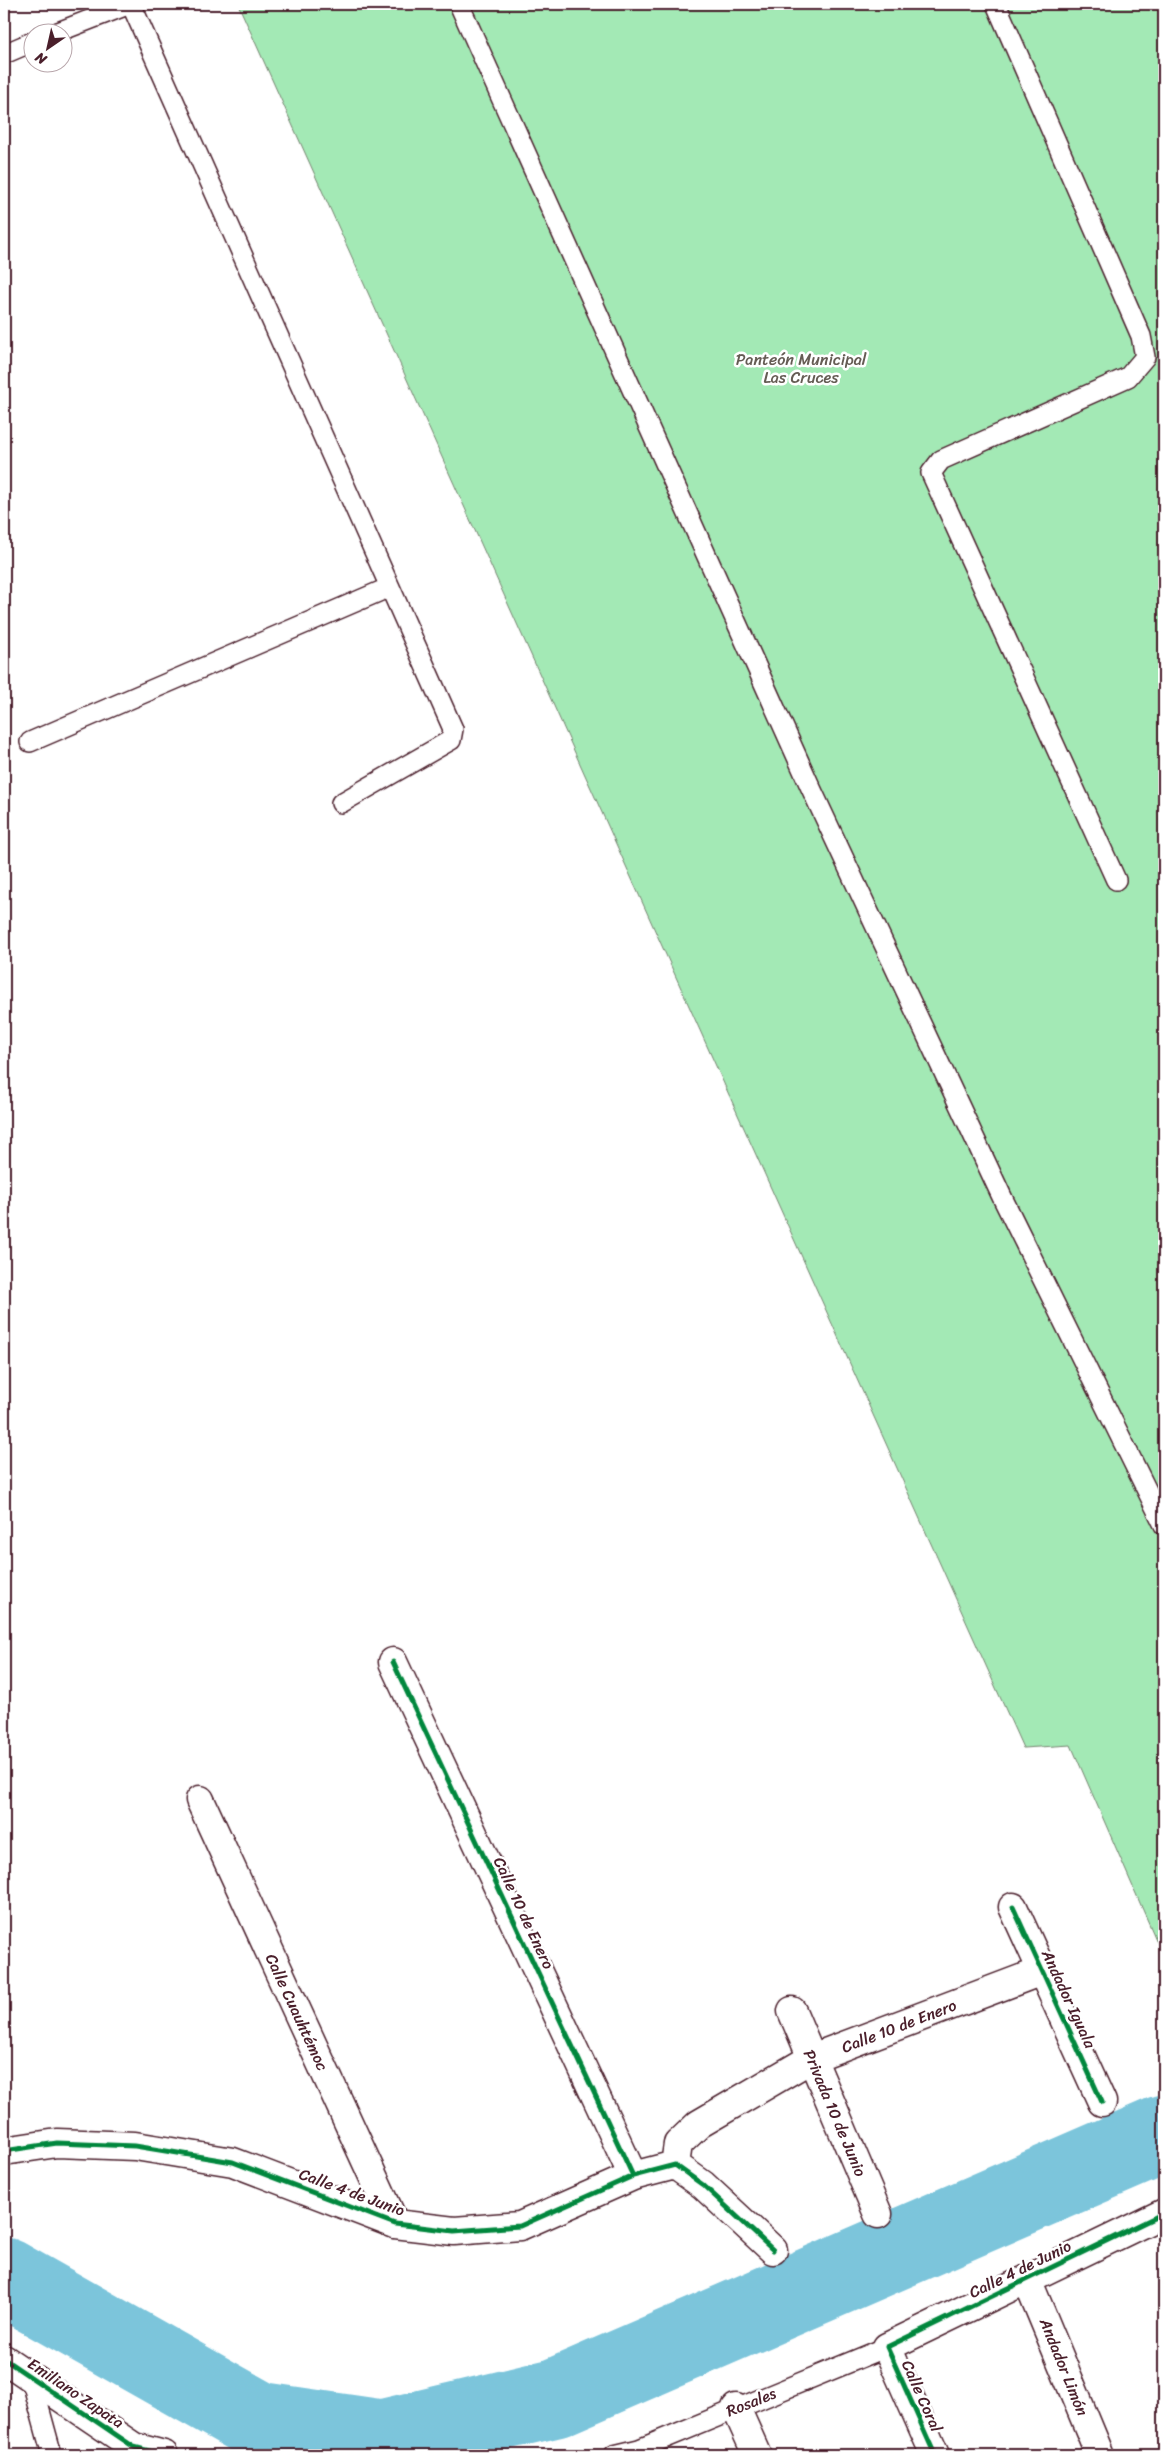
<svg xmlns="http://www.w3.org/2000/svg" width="1168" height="2459" font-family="Sriracha,sans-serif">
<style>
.green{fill:#a3e9b5;stroke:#768470}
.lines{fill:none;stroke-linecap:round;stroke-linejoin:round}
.river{stroke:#7bc5db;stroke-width:79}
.lane-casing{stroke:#4a1f2b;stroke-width:22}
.street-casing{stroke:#4a1f2b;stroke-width:31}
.lane{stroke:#fff;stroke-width:19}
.street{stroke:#fff;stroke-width:28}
.cycleway-casing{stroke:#fff;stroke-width:8}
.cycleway{stroke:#00873e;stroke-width:5}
.labels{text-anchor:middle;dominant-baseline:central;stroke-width:5;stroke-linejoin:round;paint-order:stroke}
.park-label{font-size:16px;fill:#655c54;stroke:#fff}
.street-label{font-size:16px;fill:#4a1f2b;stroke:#fff}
</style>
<rect width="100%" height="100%" fill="#fff"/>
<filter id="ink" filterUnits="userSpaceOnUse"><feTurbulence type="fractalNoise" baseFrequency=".02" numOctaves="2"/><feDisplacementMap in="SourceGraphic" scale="10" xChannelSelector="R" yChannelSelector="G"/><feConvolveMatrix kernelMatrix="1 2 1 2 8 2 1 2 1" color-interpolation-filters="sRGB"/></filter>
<g filter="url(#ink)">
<path class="green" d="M238 4H1164V1958L1071 1745 1023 1748Z"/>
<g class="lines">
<path class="river" d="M4 2277 259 2421 382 2439 555 2398 1164 2134"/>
<g class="lane-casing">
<path id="lane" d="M131 4 453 729 451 740 341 803
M459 4 810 786 1003 1199 1164 1525
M996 4 1141 336 1145 357 1128 377 941 460 931 473 1116 880
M58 32 130 4
M4 54 32 42
M30 742 390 587
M31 2378 52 2455
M614 2455 639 2449 887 2347"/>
</g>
<g class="street-casing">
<path id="street" d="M393 1662 633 2176
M200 1800 395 2224
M1013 1907 1102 2102
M792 2011 878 2214
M4 2151 57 2143 135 2146 233 2162 395 2224 454 2231 520 2226 633 2176 675 2165 703 2185 773 2250
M675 2165 678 2144 699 2124 812 2058 1042 1971
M1027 2279 1100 2455
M4 2359 134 2447 164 2455
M736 2408 757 2455
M935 2455 887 2347 1164 2213"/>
</g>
<use href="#lane" class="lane"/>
<use href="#street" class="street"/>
<g class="cycleway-casing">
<path id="cycleway" d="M393 1662 633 2176
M1013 1907 1102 2102
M4 2151 57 2143 135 2146 233 2162 395 2224 454 2231 520 2226 633 2176 675 2165 703 2185 773 2250
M4 2359 134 2447 164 2455
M935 2455 887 2347 1164 2213"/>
</g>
<use href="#cycleway" class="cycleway"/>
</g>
</g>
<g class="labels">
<g class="park-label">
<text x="801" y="359">Panteón Municipal<tspan x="801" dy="18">Las Cruces</tspan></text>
</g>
<g class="street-label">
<text transform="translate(524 1913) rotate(65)">Calle 10 de Enero</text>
<text transform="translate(1069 1999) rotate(65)">Andador Iguala</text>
<text transform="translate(297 2012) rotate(65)">Calle Cuauhtémoc</text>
<text transform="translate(899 2026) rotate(-21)">Calle 10 de Enero</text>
<text transform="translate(835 2113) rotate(67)">Privada 10 de Junio</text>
<text transform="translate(352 2192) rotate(20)">Calle 4 de Junio</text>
<text transform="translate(1020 2269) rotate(-26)">Calle 4 de Junio</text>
<text transform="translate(1064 2367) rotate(68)">Andador Limón</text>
<text transform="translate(76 2393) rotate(34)">Emiliano Zapata</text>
<text transform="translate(922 2396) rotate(66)">Calle Coral</text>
<text transform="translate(751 2402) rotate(-22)">Rosales</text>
</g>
</g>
<rect width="1168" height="2459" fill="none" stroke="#fff" stroke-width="20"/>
<rect x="10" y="10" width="1148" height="2439" fill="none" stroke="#4a1f2b" stroke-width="2" filter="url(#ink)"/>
<g transform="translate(48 48) rotate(214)"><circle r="24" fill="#ffffff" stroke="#b7a5aa"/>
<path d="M0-4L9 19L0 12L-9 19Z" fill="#4a1f2b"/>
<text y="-8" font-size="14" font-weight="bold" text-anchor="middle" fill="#4a1f2b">N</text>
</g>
</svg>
